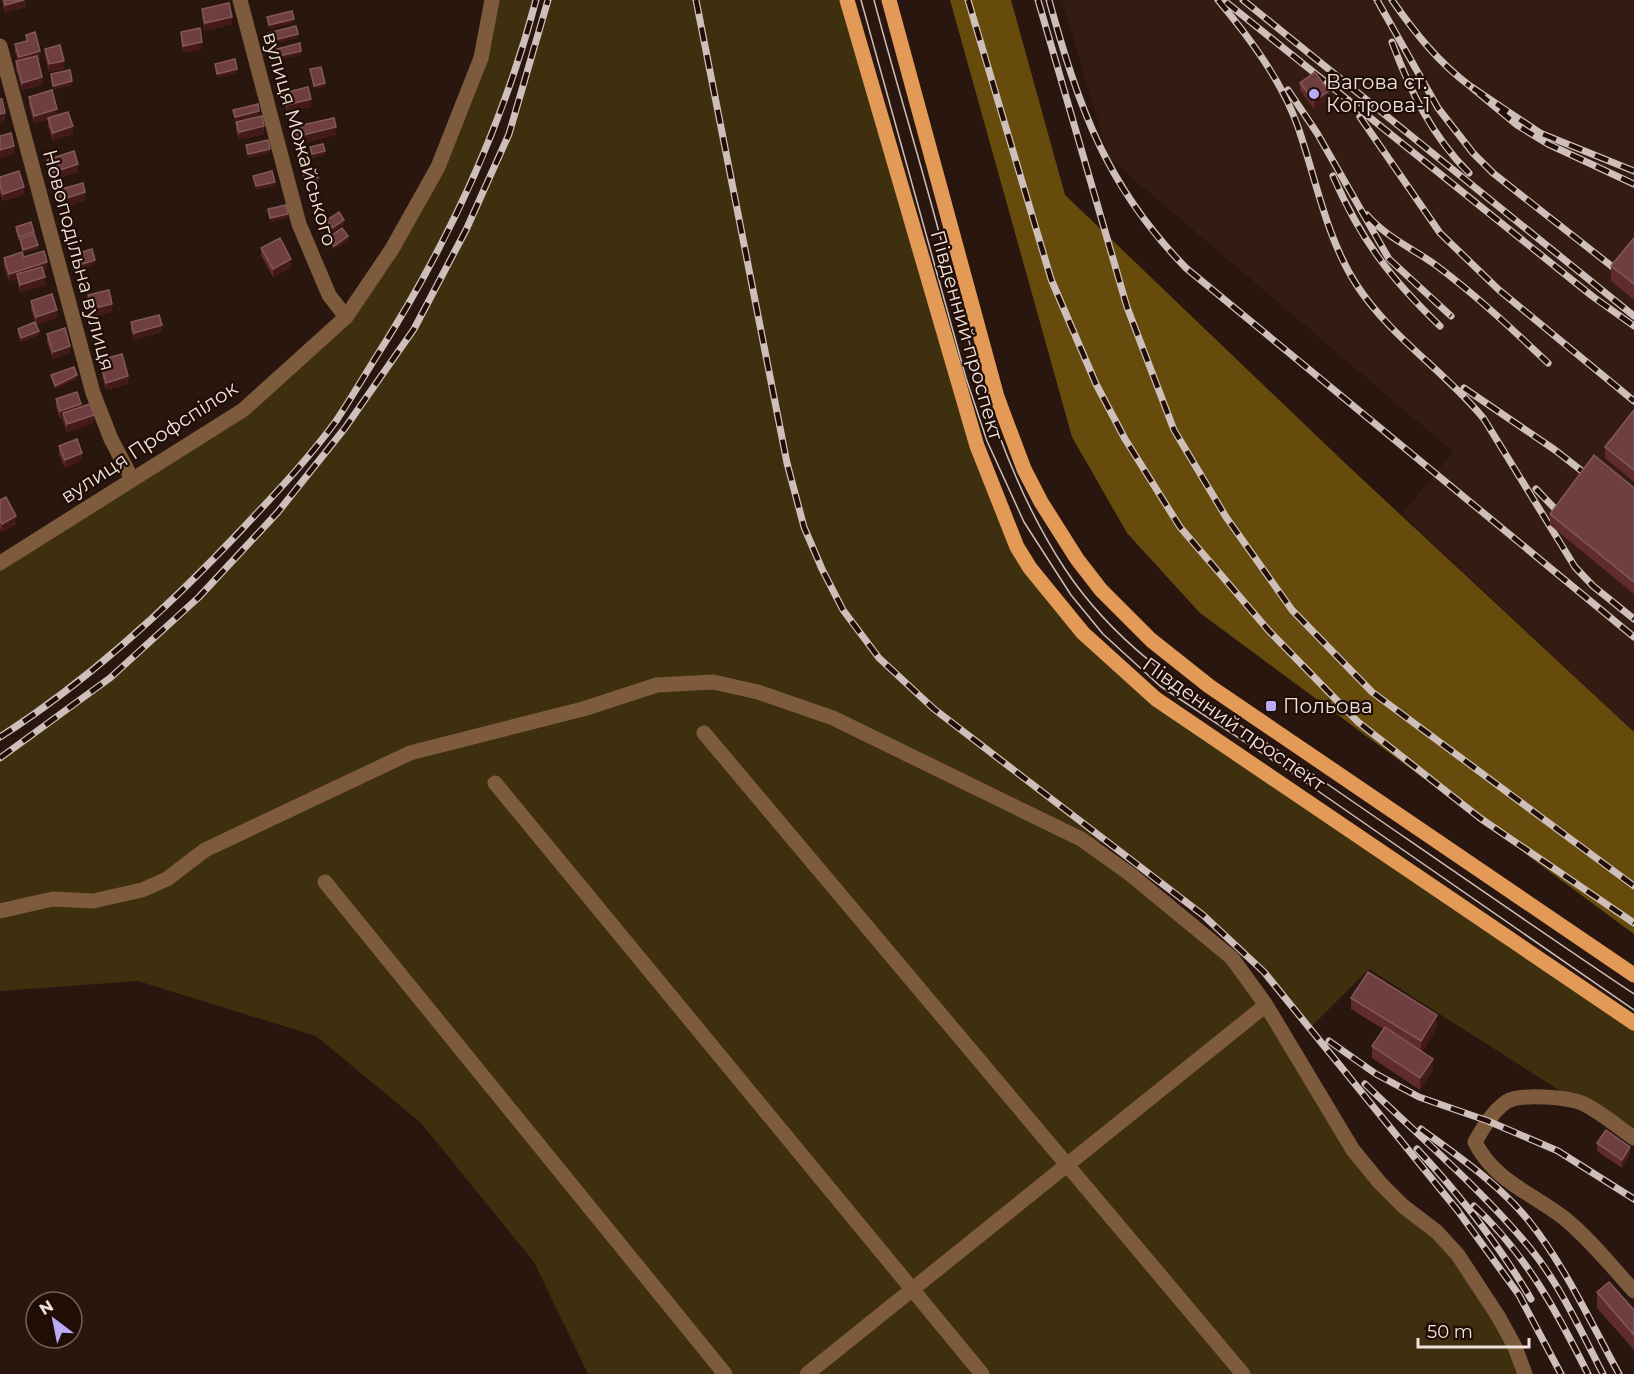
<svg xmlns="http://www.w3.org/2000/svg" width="1634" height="1374" font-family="Montserrat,sans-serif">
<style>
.built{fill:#351c12}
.green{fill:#3e2f0f}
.forest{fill:#664b0d}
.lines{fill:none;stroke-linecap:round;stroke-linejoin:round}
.minor{stroke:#7e5b3c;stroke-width:15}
.major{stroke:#e39a56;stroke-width:15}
.tram{stroke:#cebfba;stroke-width:1.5}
.rail-casing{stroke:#cebfba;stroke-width:7}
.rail{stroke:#1f0d06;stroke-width:4.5;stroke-dasharray:14;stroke-linecap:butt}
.wall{fill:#5f2b2d}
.shaded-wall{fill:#431a19}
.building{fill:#6e3e40;stroke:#825858;stroke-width:1.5}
.poi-dot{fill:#bbaaf6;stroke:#1f0d06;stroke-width:2}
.labels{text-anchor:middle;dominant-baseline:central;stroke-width:4.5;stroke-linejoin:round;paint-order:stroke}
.poi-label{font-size:20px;fill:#efe1dc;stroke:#1f0d06;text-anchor:start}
.street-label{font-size:20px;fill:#efe1dc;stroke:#1f0d06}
</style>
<rect width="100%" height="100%" fill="#29160f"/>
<path class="built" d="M1062 0H1634V732L1402 514 1453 452 1109 158Z"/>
<path class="green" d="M492 0H536C467 260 309 498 99 666 67 691 33 713 0 737V563L243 410 346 317 392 249 481 58Z
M548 0H847L977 446 1017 546 1106 656 1634 1023V1138L1369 969 1311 1027 1264 972 1234 942 1203 915 1103 840 1096 847 1232 958 1353 1150 1458 1255 1525 1374H588L534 1262 421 1123 316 1036 138 981 0 991V758L110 678 199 597 278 512 345 428 414 329 466 230 509 134Z"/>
<path class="forest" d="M950 0H1011L1065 195 1346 464 1634 732V934L1200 613 1127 533 1072 437Z"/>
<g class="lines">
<path class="minor" d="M240 0 299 224 329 295 346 317
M0 46 93 393 111 439 132 479
M0 563 243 410 346 317 392 249 438 167 481 58 492 0
M704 733 1243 1374
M495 783 982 1374
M325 882 725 1374
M0 911 53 899 93 901 142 890 167 879 205 850 410 753 583 709 657 685 713 682 758 692 833 718 1081 839 1130 874 1232 958 1266 1005 1353 1150 1380 1183 1403 1206 1437 1232 1458 1255 1498 1316 1515 1347 1525 1374
M1634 1138C1618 1127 1602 1113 1584 1104 1569 1097 1520 1093 1506 1102 1492 1112 1483 1128 1475 1142 1494 1181 1532 1193 1564 1218 1590 1239 1612 1267 1634 1291
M807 1374 1266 1005"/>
<path class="major" d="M847 0 977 446 1017 547 1030 568 1083 633 1156 699 1634 1023
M889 0 997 397 1024 469 1041 502 1077 559 1101 590 1151 640 1209 686 1634 975"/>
<path class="tram" d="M861 0 966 378 987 441 1024 522 1071 595 1103 634 1160 686 1292 773 1634 1010
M874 0C895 79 919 157 940 236 972 351 998 467 1065 569 1126 661 1213 705 1301 766 1412 842 1522 919 1634 994"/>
<g class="rail-casing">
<path id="rail" d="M696 0 787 463 804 527 822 569 843 610 879 658 934 709 1203 915 1264 972 1458 1211 1519 1295 1561 1374
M968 0 1051 279 1096 384 1125 439 1180 527 1269 631 1358 722 1480 818 1634 923
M1038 0 1127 307 1174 430 1226 517 1292 610 1372 692 1634 886
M1049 0C1079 108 1106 186 1186 268L1634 637
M1218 0C1249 37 1282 81 1298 127 1316 179 1326 237 1356 284 1390 337 1445 371 1484 419L1575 567 1593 586 1634 619
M1243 0 1634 316
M1377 0 1438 108 1473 153 1493 173 1619 272
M1392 0C1415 33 1438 62 1470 86
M1226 2 1592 296 1634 326
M1392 42C1410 91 1432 136 1469 173
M1288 90 1317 133 1389 259 1451 316
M1360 117 1440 233 1499 290 1634 401
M1634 171 1540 133 1470 86 1517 125 1548 144 1634 184
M1333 176C1361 240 1390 278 1440 326
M1367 215C1387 238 1414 249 1437 266 1477 296 1512 329 1548 363
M1464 388 1555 450 1587 475
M1536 489 1559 513
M0 737C91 679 171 605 244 527 276 493 309 458 336 421 350 400 363 378 376 357 447 246 502 128 536 0
M0 758 110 678 199 597 278 512 345 428 414 329 466 230 509 134 548 0
M1329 1041 1376 1074 1419 1097 1488 1121 1558 1151 1634 1199
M1365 1084C1420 1137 1481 1189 1530 1248 1560 1285 1581 1331 1603 1374
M1421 1129C1459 1157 1499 1184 1529 1221 1565 1266 1591 1323 1619 1374
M1417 1149C1460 1195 1499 1245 1531 1299
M1474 1206C1526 1254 1557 1312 1588 1374"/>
</g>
<use href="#rail" class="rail"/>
</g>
<path class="wall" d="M2 0H26V7L5 13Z
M202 9 232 24 205 31 202 17Z
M181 32 202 49 183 53 181 40Z
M26 35 40 59 38 60 42 85 22 90 16 69V61H18L15 52V44L26 41Z
M45 49 64 69 49 72 45 56Z
M1300 83 1329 98 1314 109 1300 90Z
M284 93 311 107 287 112 284 101Z
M29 97 57 115 73 134 53 141 48 126V120L34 123 29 105Z
M236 122 264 134 239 140 236 130Z
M293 127 336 135 295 145 293 135Z
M47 160 78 172 51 181 47 168Z
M0 177 24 195 3 201 0 193Z
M58 190 85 200 61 208 58 198Z
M327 220 344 224 332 232 327 223Z
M16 227 34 235 38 249 23 253 20 241H19L16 231Z
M328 238 348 240 334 249 328 241Z
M1634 238V300L1611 281V266Z
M261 248 291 267 273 277 261 255Z
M24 257 47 269 43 271 45 285 20 293 17 279 9 281 4 266V258Z
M88 295 112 312 91 317 88 303Z
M31 301 57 318 36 325 39 335 21 342 18 333V329L36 324 31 309Z
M131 322 162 332 134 340 131 330Z
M47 334 70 353 53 359 47 342Z
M100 360 128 384 106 390 100 368Z
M56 399 81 407 94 423 67 432 63 421V418L60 419 56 407Z
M1634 410V482L1605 458V447Z
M59 446 82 460 65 468 59 454Z
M1634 488V594L1550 525V514Z
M0 500 16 524 2 532 0 528Z
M1351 998 1437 1027 1422 1052 1433 1070 1420 1090 1372 1058V1046L1383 1029 1351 1009Z
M1597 1143 1630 1155 1622 1168 1597 1151Z
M1597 1292 1634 1310V1350L1597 1308Z"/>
<path class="shaded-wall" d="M24 0H26V7L5 13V5Z
M232 17V24L205 31V23Z
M294 19V23L269 29V25Z
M298 34V38L270 45V41Z
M202 42V49L183 53V46Z
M40 51V59L19 65V57Z
M301 51V55L279 60V56Z
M64 61V69L49 72V64Z
M237 69V73L217 78V74Z
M42 77V85L22 90V83Z
M72 81V85L53 90V86Z
M325 83V87L314 89V86Z
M1329 91V98L1314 109V101Z
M311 99V107L287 112V105Z
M57 109V117L34 123V116Z
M259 111V115L235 121V117Z
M5 113V120L0 122V114Z
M73 126V134L53 141V133Z
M264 126V134L239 140V132Z
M336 127V135L295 145V137Z
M14 146V154L0 158V150Z
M270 149V153L248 158V154Z
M325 151V155L312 158V154Z
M78 164V172L51 181V173Z
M318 178V182L305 185V181Z
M275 182V186L256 190V186Z
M24 187V195L3 201V194Z
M85 192V200L61 208V200Z
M288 214V218L270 222V218Z
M344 220V224L332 232V228Z
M34 232V236L19 241V237Z
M348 236V240L334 249V246Z
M38 245V249L23 253V250Z
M291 259V267L273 277V269Z
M95 260V264L76 270V266Z
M47 262V269L18 278 17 274V279L9 281V274Z
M45 277V285L20 293V285Z
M112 304V312L91 317V309Z
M57 310V318L36 325V317Z
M162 325V332L134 340V333Z
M39 331V335L21 342V338Z
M70 346V353L53 359V352Z
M77 375V379L55 390V386Z
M128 376V384L106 390V383Z
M81 404V411L63 413V418L60 419V411Z
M94 415V423L67 432V424Z
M82 453V460L65 468V460Z
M16 516V524L2 532V524Z
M1437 1015V1027L1421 1053V1041Z
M1433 1059V1070L1420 1090V1078Z
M1630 1147V1155L1622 1168V1160Z"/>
<path class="building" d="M4 0H24L5 5Z
M229 3 232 17 205 23 202 9Z
M292 11 294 19 269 25 267 17Z
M296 26 298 34 270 41 268 33Z
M200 28 202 42 183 46 181 32Z
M35 32 40 51 19 57 15 44 27 41 26 35Z
M300 43 301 51 279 56 277 49Z
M60 45 64 61 49 64 45 49Z
M37 56 42 77 22 83 16 61Z
M235 59 237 69 217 74 215 64Z
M321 67 325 83 314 86 310 69Z
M70 70 72 81 53 86 51 74Z
M1315 72 1329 91 1314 101 1300 83Z
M308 87 311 99 287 105 284 93Z
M52 90 57 109 34 116 29 97Z
M0 99H2L5 113 0 114Z
M258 104 259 111 235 117 233 110Z
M68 112 73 126 53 133 48 118Z
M262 116 264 126 239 132 236 122Z
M334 118 336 127 295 137 293 127Z
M11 133 14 146 0 150V136Z
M268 140 270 149 248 154 246 145Z
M323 144 325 151 312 154 310 147Z
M74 151 78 164 51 173 47 160Z
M316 169 318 178 305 181 303 172Z
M19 171 24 187 3 194 0 185V177Z
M272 171 275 182 256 186 253 176Z
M83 183 85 192 61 200 58 190Z
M286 205 288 214 270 218 268 209Z
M339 212 344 220 332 228 327 220Z
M31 222 34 232 19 237 16 227Z
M342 228 348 236 334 246 328 238Z
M34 234 38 245 23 250 20 239Z
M280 238 291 259 273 269 261 248Z
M1634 238V284L1611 266Z
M92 249 95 260 76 266 73 255Z
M44 251 47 262 9 274 4 258 22 252 24 257Z
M42 267 45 277 20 285 17 274Z
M109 290 112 304 91 309 88 295Z
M52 294 57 310 36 317 31 301Z
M159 315 162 325 134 333 131 322Z
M35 322 39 331 21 338 18 329Z
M65 328 70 346 53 352 47 334Z
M122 354 128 376 106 383 100 360Z
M74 367 77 375 55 386 51 375Z
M77 392 81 404 60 411 56 399Z
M90 404 94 415 67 424 63 413Z
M1634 410V470L1605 447Z
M77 439 82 453 65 460 59 446Z
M1594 455 1634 488V582L1550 514Z
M6 497 16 516 2 524 0 521V500Z
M1368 972 1437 1015 1421 1041 1351 998Z
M1385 1027 1433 1059 1420 1078 1372 1046Z
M1606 1130 1630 1147 1622 1160 1597 1143Z
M1609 1282 1634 1310V1335L1597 1292Z"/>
<g class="poi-dot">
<circle cx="1314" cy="94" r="6"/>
<rect x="1265" y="700" width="12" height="12" rx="3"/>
</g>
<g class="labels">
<g class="poi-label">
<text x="1326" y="82">Вагова ст.<tspan x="1326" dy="23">Копрова-1</tspan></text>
<text x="1283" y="706">Польова</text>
</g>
<g class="street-label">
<text transform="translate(300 139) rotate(74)">вулиця Можайського</text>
<text transform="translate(79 260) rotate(75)">Новоподільна вулиця</text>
<text transform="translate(967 335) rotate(74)">Південний проспект</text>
<text transform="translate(149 442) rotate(-33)">вулиця Профспілок</text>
<text transform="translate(1234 724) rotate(35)">Південний проспект</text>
</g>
</g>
<g transform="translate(54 1320) rotate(328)"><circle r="28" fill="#1f0d06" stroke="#72625c" stroke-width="1.5"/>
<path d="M0-4.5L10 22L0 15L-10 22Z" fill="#bbaaf6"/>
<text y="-9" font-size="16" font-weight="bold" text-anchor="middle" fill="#efe1dc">N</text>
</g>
<path d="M1418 1338v9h111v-9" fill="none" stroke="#efe1dc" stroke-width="3"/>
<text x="1427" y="1338" font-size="18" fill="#efe1dc" stroke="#1f0d06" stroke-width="4.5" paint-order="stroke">50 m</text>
</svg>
